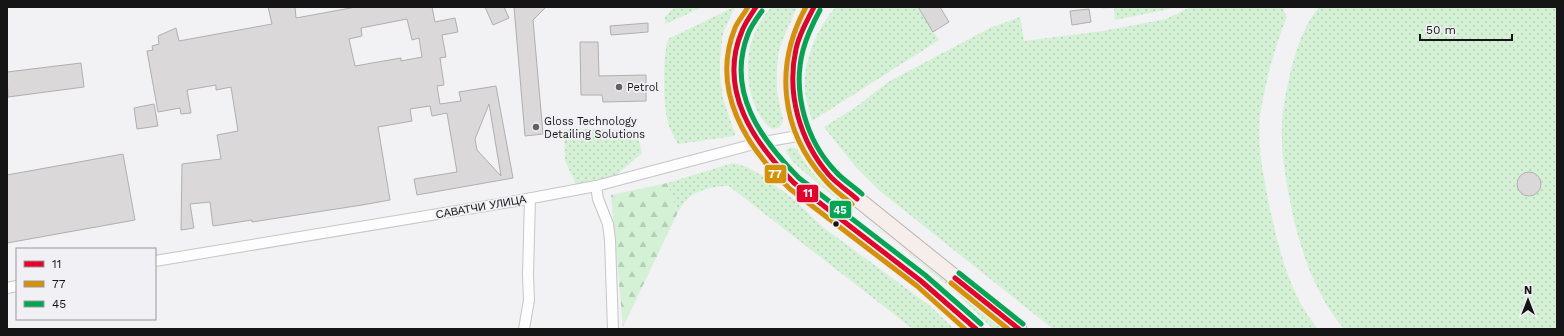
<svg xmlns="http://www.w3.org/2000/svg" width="1564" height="336" font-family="'Work Sans',sans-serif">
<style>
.grass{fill:url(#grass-dots)}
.forest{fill:url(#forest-firs)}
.building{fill:#dad8d9;stroke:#b0afaf;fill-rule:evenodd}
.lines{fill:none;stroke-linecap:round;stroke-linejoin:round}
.street-casing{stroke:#c6c5c7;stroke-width:12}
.primary-casing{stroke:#bdb1ae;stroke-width:17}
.street{stroke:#fdfdfd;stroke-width:10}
.primary{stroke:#f5eeeb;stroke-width:15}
.bus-1-casing{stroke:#f1f0f4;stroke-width:8}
.bus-2-casing{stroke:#f1f0f4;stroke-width:8}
.bus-3-casing{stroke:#f1f0f4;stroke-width:8}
.bus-1{stroke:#e4002b;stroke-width:5}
.bus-2{stroke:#d59003;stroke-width:5}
.bus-3{stroke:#00a651;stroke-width:5}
.poi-dot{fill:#626263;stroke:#f1f0f4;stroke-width:1.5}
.bus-dot{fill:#151516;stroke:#f1f0f4;stroke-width:1.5}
.labels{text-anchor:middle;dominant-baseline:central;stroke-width:3.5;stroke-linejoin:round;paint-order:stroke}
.poi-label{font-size:11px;fill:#151516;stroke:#f1f0f4;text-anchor:start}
.street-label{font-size:11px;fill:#151516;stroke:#f1f0f4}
.line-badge{stroke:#f1f0f4;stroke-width:1.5}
.badge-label{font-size:11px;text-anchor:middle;font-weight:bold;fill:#fff}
</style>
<defs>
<pattern id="grass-dots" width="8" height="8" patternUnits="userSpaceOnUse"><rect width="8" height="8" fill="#d4f1d6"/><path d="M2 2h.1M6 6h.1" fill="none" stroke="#b5ceb7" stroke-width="1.8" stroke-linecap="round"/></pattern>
<pattern id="forest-firs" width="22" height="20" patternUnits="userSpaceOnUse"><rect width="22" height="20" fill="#d4f1d6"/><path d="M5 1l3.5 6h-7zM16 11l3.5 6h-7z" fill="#b5ceb7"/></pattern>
</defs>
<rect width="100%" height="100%" fill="#f2f1f3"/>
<path class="grass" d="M677 7H703L665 24V17L672 9Z
M734 7H735L723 33 720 60V75L723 99 735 134 734 136 678 144C673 135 668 127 667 118 663 100 663 56 668 39Z
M772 7H797L784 37 779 50 777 66V92L783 120 780 127 774 129C766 127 763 120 759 114 741 81 744 34 772 7Z
M836 7H917L939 40 812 121C809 111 806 100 805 90 803 61 817 28 836 7Z
M1102 7H1173L1169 9 1115 20 1114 8 1102 9Z
M1191 7H1282L1287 17C1274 49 1265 82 1260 116 1257 147 1264 179 1270 209 1279 250 1290 296 1318 329H1053L880 191 855 166 824 127 856 107 888 82 990 28 1020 17 1024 41 1103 31 1166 19Z
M1319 7H1557V329H1344C1311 289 1297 241 1288 190 1283 164 1280 138 1283 112 1284 98 1288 84 1291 70 1297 47 1304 25 1319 7Z
M564 129 636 130 642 153 615 176 576 184 565 161Z
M790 147 797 149C817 189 859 213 893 240 930 269 968 299 1005 329H993L959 295 894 241 828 192 794 163 786 151Z
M733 163 747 167 761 175 791 197 824 228 929 305 954 329H913L729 186C706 187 689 191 678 212L667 183Z"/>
<path class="forest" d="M667 183 678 212 623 327 611 195Z"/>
<path class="building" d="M268 7H295L296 18 356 7H432L435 22 455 18 458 32 442 35 446 57 440 58 444 85 437 86 440 104 461 101 459 92 496 86 513 178 417 195 414 179 457 172 447 113 432 116 430 106 410 109 412 121 378 127 390 200 362 205 252 222V220L213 226 210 202 190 204 194 228 181 230 182 164 221 159 217 135 238 131 231 87 216 90V85L187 90 191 113 181 114 180 108 158 112 147 51 153 50 152 46 159 44 158 36 176 28 179 41 272 24ZM407 19 412 40 419 38 422 57 401 61V58L355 66 349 39 362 36 361 28ZM489 104 501 176 477 150 475 139Z
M485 7H504L509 18 493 25Z
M514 7H546L533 20 543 134 525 136Z
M918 7H940L949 22 933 32Z
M1089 9 1091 22 1072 25 1070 11Z
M648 23V32L611 35 610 26Z
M580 42H598L599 76 646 75V101L603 102 602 95H581Z
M81 63 84 87 8 97 7 72Z
M154 104 158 126 137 129 134 108Z
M123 154 135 220 7 243V175Z
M1517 184a12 12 0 1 1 24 0a12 12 0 1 1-24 0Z"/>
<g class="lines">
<g class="street-casing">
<path id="street" d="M596 186 598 199 608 224 610 240 613 329
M155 261 516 201 596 186 758 143 803 135
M7 288 17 286
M524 329 529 300 528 275 530 198"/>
</g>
<g class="primary-casing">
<path id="primary" d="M756 7C709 69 743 137 794 183L921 281 976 329
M814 7C778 60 788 136 834 180L1019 329"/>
</g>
<use href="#street" class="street"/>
<use href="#primary" class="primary"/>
<g class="bus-1-casing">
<path id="bus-1" d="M756 7C751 15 745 23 742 31 717 90 754 143 794 183L921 281 976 329
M814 7C807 21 799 34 796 49 786 94 800 141 829 175 837 184 848 191 857 199
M955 278 1019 329"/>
</g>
<g class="bus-2-casing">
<path id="bus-2" d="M748 7C744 14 738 21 735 28 710 90 746 147 790 189L917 286 965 329
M806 7C774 65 780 130 825 180 833 190 843 196 852 204
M951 283 1008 329"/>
</g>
<g class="bus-3-casing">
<path id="bus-3" d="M820 10C813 23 807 35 803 50 792 92 806 141 836 172 843 180 853 186 862 194
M762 11C757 18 751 26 748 34 726 91 760 139 799 178L925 275 981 324
M959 273 1023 324"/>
</g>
<use href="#bus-1" class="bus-1"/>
<use href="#bus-2" class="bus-2"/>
<use href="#bus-3" class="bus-3"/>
</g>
<g class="poi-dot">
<circle cx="619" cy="87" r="4"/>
<circle cx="536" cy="127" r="4"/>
</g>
<circle class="bus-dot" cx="836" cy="224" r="3.5"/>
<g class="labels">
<g class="poi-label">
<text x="627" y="87">Petrol</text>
<text x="544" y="121">Gloss Technology<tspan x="544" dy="13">Detailing Solutions</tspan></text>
</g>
<g class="street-label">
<text transform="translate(481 207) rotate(-10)">САВАТЧИ УЛИЦА</text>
</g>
</g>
<g class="line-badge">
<rect x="764" y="164" width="23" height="20" rx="4" fill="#d59003"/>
<rect x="796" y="184" width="23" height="19" rx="4" fill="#e4002b"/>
<rect x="829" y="200" width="23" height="19" rx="4" fill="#00a651"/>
</g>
<g class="badge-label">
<text x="775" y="178">77</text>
<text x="808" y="197">11</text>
<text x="840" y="214">45</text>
</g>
<rect width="1564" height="336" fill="none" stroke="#151516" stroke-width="16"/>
<rect x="16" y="248" width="140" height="72" fill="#f1f0f4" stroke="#99989b"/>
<rect x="24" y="261" width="20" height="6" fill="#e4002b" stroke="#99989b"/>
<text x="52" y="268" font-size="12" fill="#151516">11</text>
<rect x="24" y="281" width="20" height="6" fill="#d59003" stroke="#99989b"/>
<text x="52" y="288" font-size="12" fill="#151516">77</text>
<rect x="24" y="301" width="20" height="6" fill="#00a651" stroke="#99989b"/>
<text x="52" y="308" font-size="12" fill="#151516">45</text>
<g transform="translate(1528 300)" stroke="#f1f0f4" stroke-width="3" paint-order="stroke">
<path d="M0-3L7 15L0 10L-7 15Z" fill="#151516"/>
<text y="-6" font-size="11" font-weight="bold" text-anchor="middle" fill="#151516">N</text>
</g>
<path d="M1420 34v6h92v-6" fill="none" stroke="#151516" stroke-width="2"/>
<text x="1426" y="34" font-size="12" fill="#151516" stroke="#f1f0f4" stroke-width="3" paint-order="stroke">50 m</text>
</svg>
